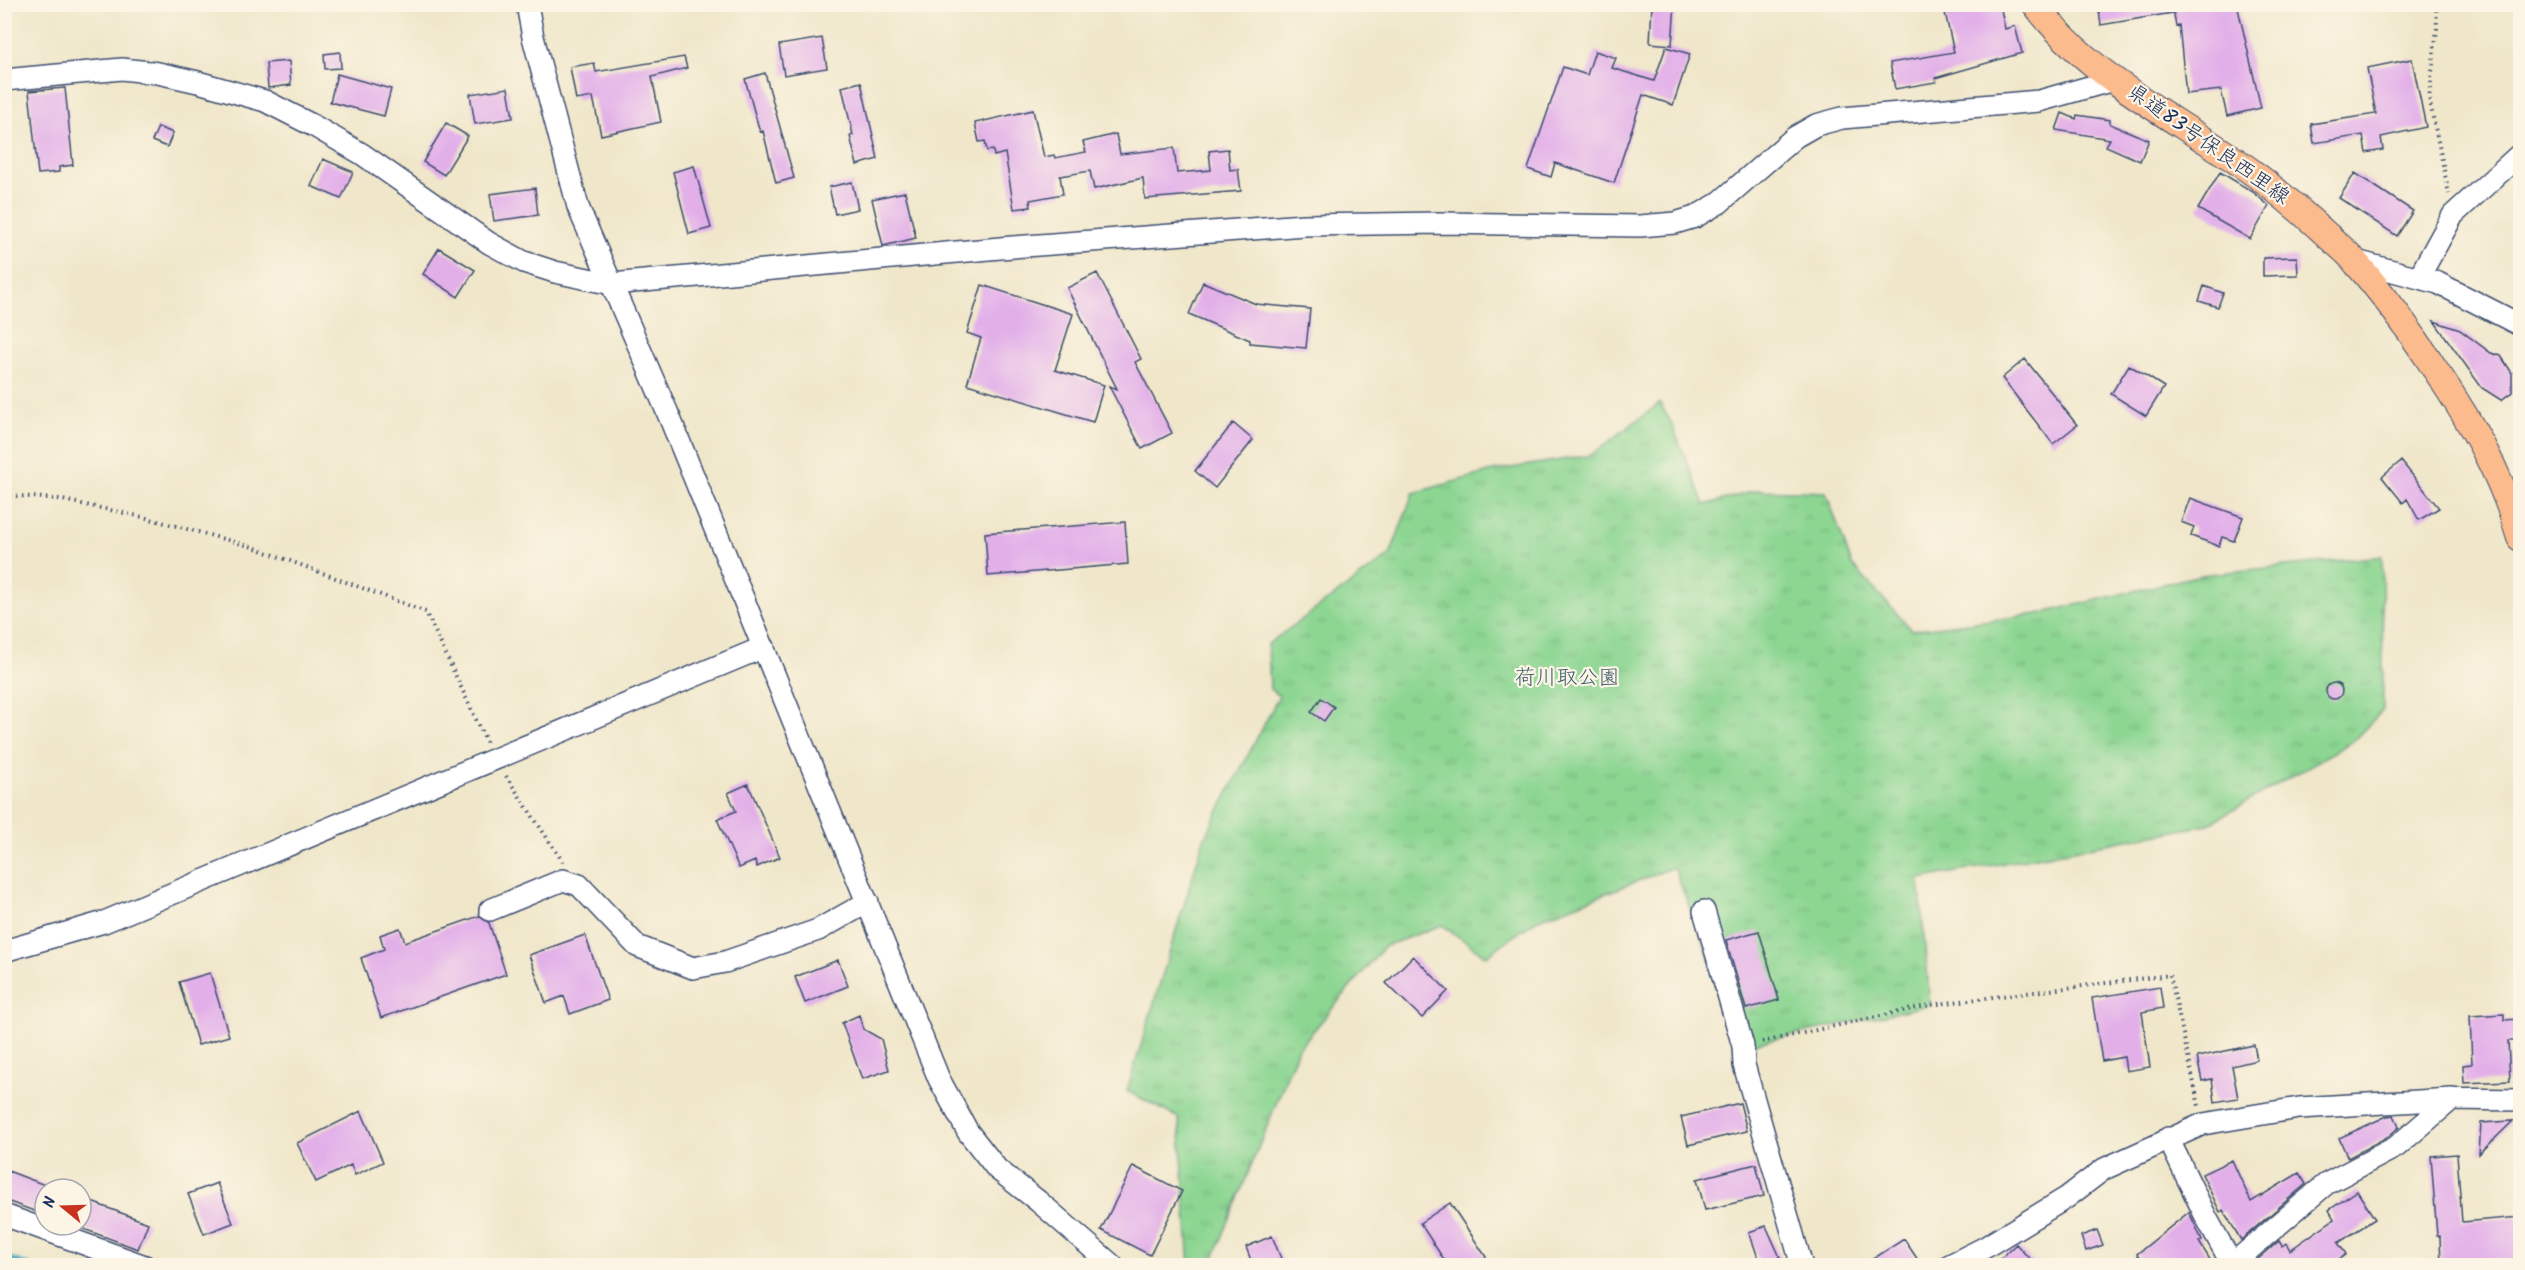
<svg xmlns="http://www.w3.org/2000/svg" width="2525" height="1270" font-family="Kalam,'Klee One',sans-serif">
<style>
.park{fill:url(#park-tufts);stroke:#548278;stroke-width:1.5}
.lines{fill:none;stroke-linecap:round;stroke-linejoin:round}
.stream{stroke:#3facbe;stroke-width:6}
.building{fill:#e2afe9}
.minor-casing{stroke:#3b4b6e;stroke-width:24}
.major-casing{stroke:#3b4b6e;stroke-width:28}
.path{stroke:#3b4b6e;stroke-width:4;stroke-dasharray:1.5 4.5;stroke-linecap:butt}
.minor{stroke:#fff;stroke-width:21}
.major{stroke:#fbbb8c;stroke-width:26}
.labels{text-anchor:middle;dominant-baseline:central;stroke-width:4.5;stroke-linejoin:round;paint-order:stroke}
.street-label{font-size:21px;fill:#1b2f5e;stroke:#fcf5e5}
.park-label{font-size:21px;fill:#37596b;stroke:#fcf5e5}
</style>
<defs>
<pattern id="park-tufts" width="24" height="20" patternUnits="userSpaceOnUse" patternTransform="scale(1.5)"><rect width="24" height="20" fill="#8cd692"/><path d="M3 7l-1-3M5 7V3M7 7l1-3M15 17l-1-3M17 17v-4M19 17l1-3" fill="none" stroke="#78b880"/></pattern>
</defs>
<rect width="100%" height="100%" fill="#fcf5e5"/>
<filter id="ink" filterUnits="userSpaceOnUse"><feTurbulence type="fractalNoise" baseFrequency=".0167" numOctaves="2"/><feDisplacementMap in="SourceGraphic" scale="12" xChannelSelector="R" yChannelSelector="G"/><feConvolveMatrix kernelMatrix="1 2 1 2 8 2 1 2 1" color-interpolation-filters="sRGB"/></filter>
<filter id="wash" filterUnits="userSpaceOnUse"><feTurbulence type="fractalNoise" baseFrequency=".008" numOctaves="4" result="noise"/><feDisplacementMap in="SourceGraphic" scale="24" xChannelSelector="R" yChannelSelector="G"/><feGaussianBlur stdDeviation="1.35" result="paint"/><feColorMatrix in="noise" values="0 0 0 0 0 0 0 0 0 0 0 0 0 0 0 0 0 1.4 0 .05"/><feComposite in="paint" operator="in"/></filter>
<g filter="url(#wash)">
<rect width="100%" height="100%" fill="#f0e7ca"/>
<path class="park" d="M1660 403 1671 423 1705 505 1758 490 1826 492 1852 565 1912 630 2038 614 2201 575 2382 556 2383 710 2353 741 2207 825 1919 879 1930 1005 1743 1046 1674 867 1536 920 1486 956 1442 925 1385 946 1298 1049 1211 1265H1190L1179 1118 1127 1091 1204 839 1279 696 1270 689 1268 644 1390 555 1413 493 1493 471 1591 455Z"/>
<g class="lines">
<path class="stream" d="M4 1257 28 1266"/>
</g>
<g id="blocks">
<path class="building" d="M1652 4H1675L1672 45 1650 43Z
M1943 4H2000L2005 29 2015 26 2022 53 1935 78 1936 82 1895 89 1890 63 1954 52Z
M2098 4H2172V13L2101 25Z
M2172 4H2237L2261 108 2227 116 2221 90 2186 94 2179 25 2176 26Z
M822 38 827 68 784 75 779 45Z
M1666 47 1690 54 1673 105 1643 95 1614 183 1555 163 1551 177 1528 169 1563 67 1587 75 1595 51 1616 58 1612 68 1654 81Z
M340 52 341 68 325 69 324 54Z
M684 57 687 68 652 77 661 122 601 135 593 97 576 100 570 67 594 63 596 72Z
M2412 59 2426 127 2381 137 2383 150 2366 153 2363 135 2314 143 2311 124 2376 114 2367 68Z
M289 61 291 85 268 88 266 63Z
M765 73 794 178 776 183 763 131 760 132 745 79Z
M337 74 391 89 384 116 330 102Z
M861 82 878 159 857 165 850 136 853 135 842 87Z
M65 88 73 165 59 167V172L38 174 29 91Z
M508 88 513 118 475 124 470 94Z
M1033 110 1044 157 1054 155 1055 158 1086 152 1083 142 1116 134 1120 154 1174 148 1177 173 1211 170 1209 151 1228 149 1230 170 1238 169 1241 191 1145 199 1143 178 1094 189 1090 171 1060 176 1063 194 1030 200 1031 207 1014 209 1005 153 994 156 993 150 987 151 985 141 979 142 975 123Z
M2062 113 2076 119 2077 115 2110 120V124L2149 140 2140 161 2106 146 2110 139 2056 130Z
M446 123 468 136 444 175 423 162Z
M158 127 173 133 167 147 152 141Z
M323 159 353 172 341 199 311 186Z
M694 166 711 228 689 234 673 172Z
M2220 172 2253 192 2269 206 2250 239 2198 209Z
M2355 173 2413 211 2397 236 2339 198Z
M852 182 858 209 835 214 829 187Z
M535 188 538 215 494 221 490 194Z
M905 192 916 238 883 246 872 199Z
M439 248 475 270 458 297 423 274Z
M2297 257 2298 275 2263 276V258Z
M1097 273 1141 359 1135 362 1172 433 1142 449 1109 386 1117 389 1067 288Z
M1203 282 1256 304 1310 309 1306 348 1250 343V340L1189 314Z
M982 285 1073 314 1055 370 1104 385 1093 422 967 384 981 338 967 333Z
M2204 286 2223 293 2218 307 2199 301Z
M2434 321 2460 330 2491 353 2501 356 2512 373V392L2501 400 2482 388Z
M2025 359 2077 425 2053 444 2002 378Z
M2129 365 2164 387 2146 416 2111 394Z
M1233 423 1253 440 1215 488 1195 471Z
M2401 461 2439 508 2419 520 2407 499 2403 503 2382 477Z
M2190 498 2243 517 2234 541 2222 537 2219 546 2191 536 2194 527 2181 522Z
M1125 522 1128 564 988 576 985 533Z
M2326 691a8 8 0 1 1 16 0a8 8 0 1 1-16 0Z
M1321 698 1334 707 1324 721 1311 712Z
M748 784 780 857 757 867 755 861 739 868 717 819 736 811 728 793Z
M479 916 489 923 506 974 381 1018 361 958 384 949 380 935 400 928 405 942Z
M1759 931 1779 1000 1746 1009 1726 940Z
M585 935 608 1000 570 1014 564 996 546 1003 529 955Z
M1413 956 1448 991 1422 1018 1386 983Z
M838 960 848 986 805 1003 795 977Z
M210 973 229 1036 198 1045 179 982Z
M2160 987 2163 1008 2142 1012 2150 1067 2126 1071 2124 1057 2102 1061 2092 998Z
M2504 1014V1020L2520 1019V1041H2508L2510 1081 2464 1083 2463 1065 2472 1064 2470 1016Z
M859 1015 863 1029 881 1039 889 1070 862 1079 842 1023Z
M2254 1045 2257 1060 2232 1066 2238 1098 2215 1102 2212 1079 2202 1081 2197 1057Z
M1740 1103 1747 1131 1688 1145 1681 1117Z
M361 1111 383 1162 355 1175 351 1165 316 1182 297 1143Z
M2394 1115 2399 1127 2389 1136 2348 1158 2339 1138 2387 1116Z
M2513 1121 2479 1154 2481 1123Z
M2457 1154 2462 1222 2520 1217V1266H2441L2440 1236H2437L2431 1156Z
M2232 1160 2251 1202 2299 1173 2306 1184 2241 1240 2223 1210 2220 1212 2202 1174Z
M1756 1164 1764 1196 1705 1210 1697 1179Z
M1133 1166 1182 1191 1150 1255 1101 1230Z
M8 1171 45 1185V1215L4 1200V1181Z
M217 1183 233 1223 204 1234 188 1194Z
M2357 1191 2375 1219 2338 1243 2346 1254 2330 1266H2259L2256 1261 2279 1241 2282 1246 2286 1243 2290 1250 2334 1219 2329 1210Z
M81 1198 148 1223 138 1249 81 1228Z
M1450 1203 1492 1266H1448L1420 1223Z
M2189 1212 2202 1240 2199 1242 2214 1266H2146L2137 1254Z
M1766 1226 1784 1266H1761L1749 1232Z
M2097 1230 2103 1245 2086 1251 2081 1236Z
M1272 1236 1284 1266H1253L1246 1247Z
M1904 1239 1918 1260 1909 1266H1862Z
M2016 1244 2036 1266H1993Z"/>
</g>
</g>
<g filter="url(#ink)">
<use href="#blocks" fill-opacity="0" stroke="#3b4b6e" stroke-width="1.5"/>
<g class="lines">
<g class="minor-casing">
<path id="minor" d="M527 4 533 37 578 207 669 416 939 1079 968 1132 997 1169 1038 1201 1113 1266
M4 80 122 69 158 73 198 82 265 101 314 126 362 154 489 243 524 262 555 272 612 284 1000 248 1304 225 1442 223 1640 226 1675 223 1695 217 1719 203 1795 137 1816 125 1842 118 2039 101 2114 80
M2356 261 2438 283 2520 325
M2419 277 2453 215 2520 154
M490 910 563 880 579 885 637 946 693 968 725 962 818 930 868 902
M1704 911 1743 1046 1744 1065 1802 1266
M4 951 104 922 764 647
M2168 1138 2206 1217 2233 1266
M4 1215 145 1266
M1948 1266 1984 1248 2066 1198 2104 1169 2203 1124 2299 1108 2452 1099 2520 1100
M2230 1266 2326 1184 2396 1147 2452 1099"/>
</g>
<g class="major-casing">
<path id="major" d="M2035 4C2088 76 2171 115 2242 165 2272 186 2300 210 2327 235 2336 244 2348 252 2356 263 2385 296 2411 332 2435 369 2472 424 2502 475 2520 538"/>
</g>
<path class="path" d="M2436 4 2437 28 2429 98 2449 194
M4 495 58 499 143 517 253 547 426 612 487 743
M506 776 563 862
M1762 1042 1930 1005 2170 975 2199 1106"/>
<use href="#minor" class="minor"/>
<use href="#major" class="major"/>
</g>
</g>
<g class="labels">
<g class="street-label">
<text transform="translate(2208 145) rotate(35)">県道83号保良西里線</text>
</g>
<g class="park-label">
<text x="1567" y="678">荷川取公園</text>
</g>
</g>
<rect width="2525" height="1270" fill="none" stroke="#fcf5e5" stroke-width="24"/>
<g transform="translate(63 1207) rotate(289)"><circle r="28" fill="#fcf5e5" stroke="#a2a6af" stroke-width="1.5"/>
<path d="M0-4.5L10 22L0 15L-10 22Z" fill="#c8321e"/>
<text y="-9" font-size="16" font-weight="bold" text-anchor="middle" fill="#1b2f5e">N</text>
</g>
</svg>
